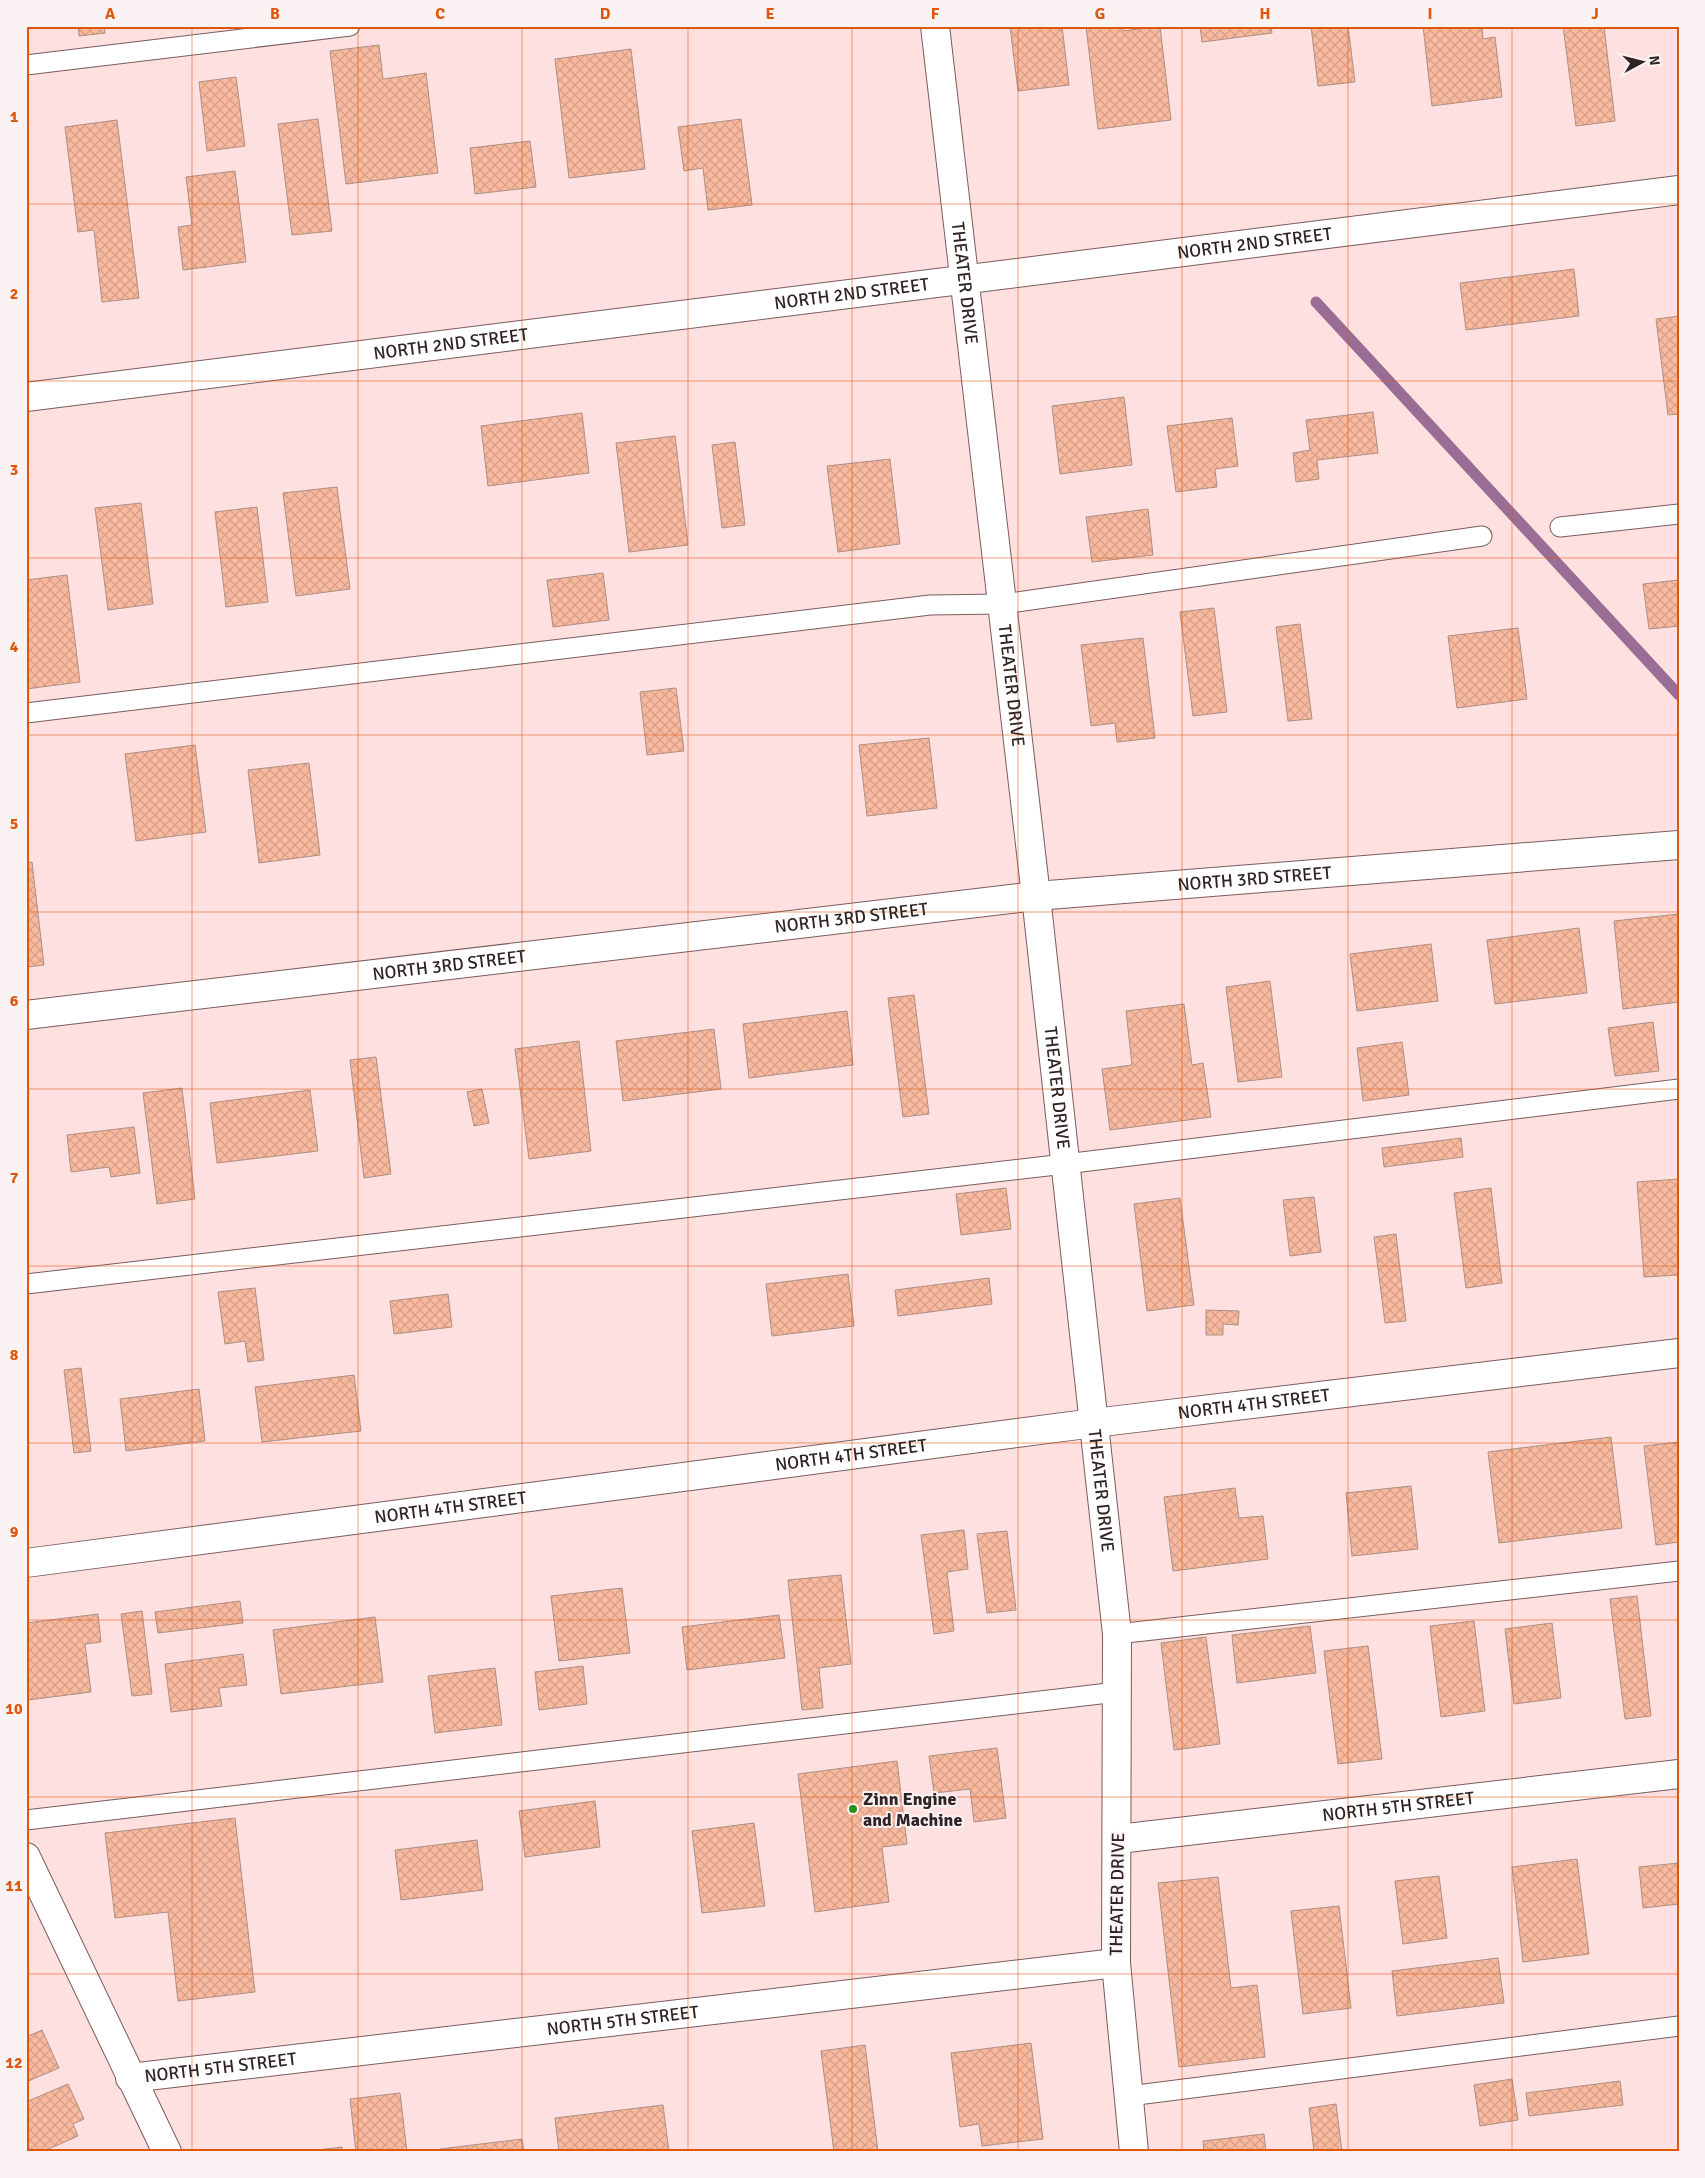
<svg xmlns="http://www.w3.org/2000/svg" width="1705" height="2178" font-family="Signika,sans-serif">
<style>
.lines{fill:none;stroke-linecap:round;stroke-linejoin:round}
.stream{stroke:#9a6d94;stroke-width:11}
.building{fill:url(#building-cross-hatch);stroke:#ae8f83}
.lane-casing{stroke:#7b5c5c;stroke-width:21}
.street-casing{stroke:#7b5c5c;stroke-width:30}
.lane{stroke:#fff;stroke-width:19}
.street{stroke:#fff;stroke-width:28}
.grid{fill:none;stroke:#df560d;stroke-width:1;stroke-opacity:0.55}
.poi-dot{fill:#269117;stroke:#fbf3f3;stroke-width:2}
.labels{text-anchor:middle;dominant-baseline:central;stroke-width:4;stroke-linejoin:round;paint-order:stroke}
.street-label{font-size:18px;fill:#302323;stroke:#fbf3f3}
.poi-label{font-size:18px;font-weight:bold;fill:#302323;stroke:#fbf3f3;text-anchor:start}
.neatline{fill:none;stroke:#df560d;stroke-width:2}
.grid-label{font-size:16px;text-anchor:middle;font-weight:bold;fill:#df560d}
</style>
<defs>
<pattern id="building-cross-hatch" width="8" height="8" patternUnits="userSpaceOnUse" patternTransform="scale(1.25)"><rect width="8" height="8" fill="#f9b99f"/><path d="M0 0l8 8M0 8l8-8" fill="none" stroke="#d69f89"/></pattern>
</defs>
<rect width="100%" height="100%" fill="#fee0e0"/>
<g class="lines">
<path class="stream" d="M1316 302 1679 695"/>
</g>
<path class="building" d="M78 26H104L105 33 79 36Z
M1010 26H1062L1069 85 1018 91Z
M1086 26H1123V31L1160 26 1171 120 1098 129Z
M1200 26H1271L1272 33 1202 42Z
M1311 26H1348L1355 82 1318 86Z
M1423 26H1482L1483 39 1495 37 1502 97 1432 106Z
M1563 26H1604L1615 121 1576 126Z
M379 45 383 79 426 73 438 173 346 184 330 51Z
M631 49 645 169 569 178 555 59Z
M236 77 245 146 207 151 199 82Z
M318 119 332 231 292 235 278 124Z
M741 119 752 205 708 210 703 168 684 171 678 127Z
M117 120 139 298 102 302 94 230 78 232 65 127Z
M530 141 536 187 475 194 470 148Z
M235 171 246 262 183 270 178 227 192 225 186 177Z
M1574 269 1579 316 1466 330 1460 283Z
M1679 316V414L1668 415 1656 319Z
M1124 397 1132 465 1060 474 1052 406Z
M1373 412 1378 453 1317 460 1319 479 1296 482 1293 453 1310 450 1306 420Z
M582 413 589 473 488 486 481 426Z
M1232 418 1238 466 1215 469 1217 487 1176 492 1167 426Z
M675 436 688 545 629 552 616 443Z
M735 442 745 525 722 528 712 445Z
M890 459 900 544 838 552 827 466Z
M337 487 350 589 296 596 283 493Z
M141 503 153 604 108 610 95 508Z
M257 507 268 602 226 607 215 512Z
M1148 509 1153 555 1092 562 1086 517Z
M603 573 609 620 553 627 547 580Z
M67 575 80 682 26 689V580Z
M1679 580V626L1649 629 1643 584Z
M1214 608 1227 712 1193 716 1180 612Z
M1300 624 1312 719 1288 721 1276 627Z
M1518 628 1527 699 1457 708 1448 636Z
M1143 638 1155 738 1117 742 1115 723 1091 726 1081 645Z
M676 688 684 751 647 755 640 692Z
M929 738 937 808 867 816 859 745Z
M195 745 206 832 136 841 125 754Z
M309 763 320 855 259 863 248 770Z
M32 862 44 965 26 967V863Z
M1679 914V1002L1623 1009 1614 921Z
M1579 928 1587 993 1495 1004 1487 940Z
M1431 944 1438 1001 1357 1011 1350 954Z
M1270 981 1282 1077 1238 1082 1226 987Z
M914 995 929 1114 903 1117 888 998Z
M1184 1004 1192 1065 1203 1063 1211 1117 1110 1130 1102 1069 1132 1065 1126 1011Z
M847 1011 853 1065 749 1078 743 1024Z
M1653 1022 1659 1071 1615 1076 1608 1028Z
M714 1029 721 1089 623 1101 616 1041Z
M579 1041 591 1151 529 1159 515 1049Z
M1402 1042 1409 1095 1363 1101 1357 1048Z
M376 1057 391 1174 364 1178 350 1060Z
M182 1088 195 1199 157 1204 143 1093Z
M482 1089 489 1123 474 1126 467 1092Z
M310 1090 318 1151 217 1163 210 1103Z
M134 1127 140 1173 111 1177 109 1167 71 1172 67 1135Z
M1461 1138 1463 1157 1384 1167 1382 1148Z
M1679 1179V1275L1644 1277 1637 1182Z
M1006 1188 1011 1229 961 1235 956 1194Z
M1491 1188 1502 1283 1466 1288 1454 1193Z
M1314 1197 1321 1252 1290 1256 1283 1200Z
M1180 1198 1194 1305 1147 1311 1134 1204Z
M1396 1234 1406 1321 1385 1323 1374 1237Z
M848 1274 854 1326 772 1336 766 1284Z
M989 1278 992 1304 898 1316 895 1290Z
M255 1288 264 1360 248 1362 245 1341 225 1344 218 1292Z
M448 1294 452 1327 394 1334 390 1301Z
M1206 1310 1239 1311 1238 1325 1223 1324V1335H1206Z
M81 1368 91 1451 74 1453 64 1370Z
M354 1375 361 1431 262 1442 255 1387Z
M199 1389 205 1441 126 1451 120 1399Z
M1611 1437 1622 1528 1499 1543 1488 1452Z
M1679 1442V1542L1656 1545 1644 1446Z
M1411 1486 1418 1549 1352 1556 1346 1493Z
M1235 1488 1239 1518 1263 1516 1268 1559 1173 1571 1164 1497Z
M964 1530 968 1569 947 1572 954 1631 934 1634 921 1535Z
M1007 1531 1016 1610 987 1613 977 1534Z
M841 1575 851 1664 819 1668 823 1708 802 1710 788 1580Z
M622 1588 630 1653 559 1661 551 1596Z
M1637 1596 1651 1716 1625 1719 1610 1599Z
M240 1601 243 1623 158 1633 155 1612Z
M142 1611 152 1694 132 1696 121 1614Z
M98 1614 101 1642 85 1644 91 1692 28 1700 26 1623Z
M779 1615 785 1658 687 1670 682 1627Z
M375 1617 383 1682 281 1694 273 1630Z
M1474 1621 1485 1711 1441 1717 1430 1626Z
M1552 1623 1561 1698 1514 1704 1505 1629Z
M1310 1626 1316 1673 1237 1683 1232 1635Z
M1206 1637 1220 1744 1174 1750 1161 1643Z
M1368 1646 1382 1759 1338 1764 1324 1651Z
M243 1654 247 1685 219 1688 222 1706 171 1712 165 1664Z
M583 1666 587 1704 539 1710 535 1672Z
M495 1668 502 1725 435 1733 428 1676Z
M997 1748 1006 1818 974 1822 970 1789 934 1793 929 1756Z
M897 1761 907 1844 882 1847 889 1902 815 1912 798 1774Z
M595 1801 600 1847 525 1857 519 1811Z
M235 1818 255 1992 178 2001 168 1912 115 1918 105 1833Z
M754 1823 765 1906 702 1913 692 1831Z
M477 1840 483 1890 401 1900 395 1850Z
M1577 1859 1589 1954 1523 1962 1512 1867Z
M1679 1863V1904L1643 1908 1639 1867Z
M1439 1876 1447 1938 1403 1944 1395 1881Z
M1218 1877 1231 1988 1257 1985 1265 2057 1179 2067 1158 1883Z
M1339 1906 1351 2008 1303 2014 1291 1911Z
M1498 1958 1504 2003 1397 2016 1392 1971Z
M42 2030 59 2068 26 2082V2037Z
M1031 2043 1043 2139 982 2146 979 2124 960 2127 951 2053Z
M865 2045 878 2152H834L821 2051Z
M1512 2079 1518 2120 1480 2126 1474 2085Z
M1620 2081 1623 2105 1529 2116 1526 2093Z
M68 2084 84 2119 73 2124 78 2136 42 2152H26V2102Z
M400 2093 407 2152H356L350 2099Z
M1336 2104 1342 2152H1314L1309 2108Z
M663 2105 669 2152H559L555 2118Z
M1264 2134 1266 2152H1204L1203 2141Z
M522 2139 524 2152H441L440 2149Z
M342 2147V2152H301Z"/>
<g class="lines">
<g class="lane-casing">
<path id="lane" d="M26 65 350 26
M1560 527 1679 514
M26 713 930 605 1003 604 1482 536
M26 1284 1065 1164 1679 1089
M1117 1634 1679 1571
M26 1820 1117 1692
M1129 2096 1679 2026"/>
</g>
<g class="street-casing">
<g id="street">
<path id="s1" d="M935 26 1036 896 1117 1634 1116 1963 1134 2152"/>
<path id="s2" d="M26 397 1679 190"/>
<path id="s3" d="M26 1015 1036 896 1679 845"/>
<path id="s4" d="M26 1563 1094 1423 1679 1353"/>
<path id="s5" d="M1118 1839 1679 1774"/>
<path d="M26 1857 167 2152"/>
<path id="s6" d="M130 2078 1116 1963"/>
</g>
</g>
<use href="#lane" class="lane"/>
<use href="#street" class="street"/>
</g>
<path class="grid" d="M192 26V2152M358 26V2152M522 26V2152M688 26V2152M852 26V2152M1018 26V2152M1182 26V2152M1348 26V2152M1512 26V2152M26 204H1679M26 381H1679M26 558H1679M26 735H1679M26 912H1679M26 1089H1679M26 1266H1679M26 1443H1679M26 1620H1679M26 1797H1679M26 1974H1679"/>
<circle class="poi-dot" cx="853" cy="1809" r="5"/>
<g class="labels">
<g class="street-label">
<text stroke="none"><textPath href="#s2" startOffset="1238">NORTH 2ND STREET</textPath></text>
<text stroke="none"><textPath href="#s1" startOffset="259">THEATER DRIVE</textPath></text>
<text stroke="none"><textPath href="#s2" startOffset="832">NORTH 2ND STREET</textPath></text>
<text stroke="none"><textPath href="#s2" startOffset="428">NORTH 2ND STREET</textPath></text>
<text stroke="none"><textPath href="#s1" startOffset="664">THEATER DRIVE</textPath></text>
<text stroke="none"><textPath href="#s3" startOffset="1236">NORTH 3RD STREET</textPath></text>
<text stroke="none"><textPath href="#s3" startOffset="831">NORTH 3RD STREET</textPath></text>
<text stroke="none"><textPath href="#s3" startOffset="426">NORTH 3RD STREET</textPath></text>
<text stroke="none"><textPath href="#s1" startOffset="1069">THEATER DRIVE</textPath></text>
<text stroke="none"><textPath href="#s4" startOffset="1238">NORTH 4TH STREET</textPath></text>
<text stroke="none"><textPath href="#s4" startOffset="832">NORTH 4TH STREET</textPath></text>
<text stroke="none"><textPath href="#s1" startOffset="1474">THEATER DRIVE</textPath></text>
<text stroke="none"><textPath href="#s4" startOffset="428">NORTH 4TH STREET</textPath></text>
<text stroke="none"><textPath href="#s5" startOffset="282">NORTH 5TH STREET</textPath></text>
<text transform="translate(1117 1894) rotate(-89)">THEATER DRIVE</text>
<text stroke="none"><textPath href="#s6" startOffset="496">NORTH 5TH STREET</textPath></text>
<text stroke="none"><textPath href="#s6" startOffset="91">NORTH 5TH STREET</textPath></text>
</g>
<g class="poi-label">
<text x="863" y="1799">Zinn Engine<tspan x="863" dy="21">and Machine</tspan></text>
</g>
</g>
<rect width="1705" height="2178" fill="none" stroke="#fbf3f3" stroke-width="55"/>
<g transform="translate(1642 62) rotate(83)" stroke="#fbf3f3" stroke-width="4" paint-order="stroke">
<path d="M0-4L9 19L0 12L-9 19Z" fill="#302323"/>
<text y="-8" font-size="14" font-weight="bold" text-anchor="middle" fill="#302323">N</text>
</g>
<rect x="28" y="28" width="1650" height="2122" class="neatline"/>
<g class="grid-label">
<text x="110" y="19">A</text>
<text x="275" y="19">B</text>
<text x="440" y="19">C</text>
<text x="605" y="19">D</text>
<text x="770" y="19">E</text>
<text x="935" y="19">F</text>
<text x="1100" y="19">G</text>
<text x="1265" y="19">H</text>
<text x="1430" y="19">I</text>
<text x="1595" y="19">J</text>
<text x="14" y="122">1</text>
<text x="14" y="299">2</text>
<text x="14" y="475">3</text>
<text x="14" y="652">4</text>
<text x="14" y="829">5</text>
<text x="14" y="1006">6</text>
<text x="14" y="1183">7</text>
<text x="14" y="1360">8</text>
<text x="14" y="1537">9</text>
<text x="14" y="1714">10</text>
<text x="14" y="1891">11</text>
<text x="14" y="2068">12</text>
</g>
</svg>
